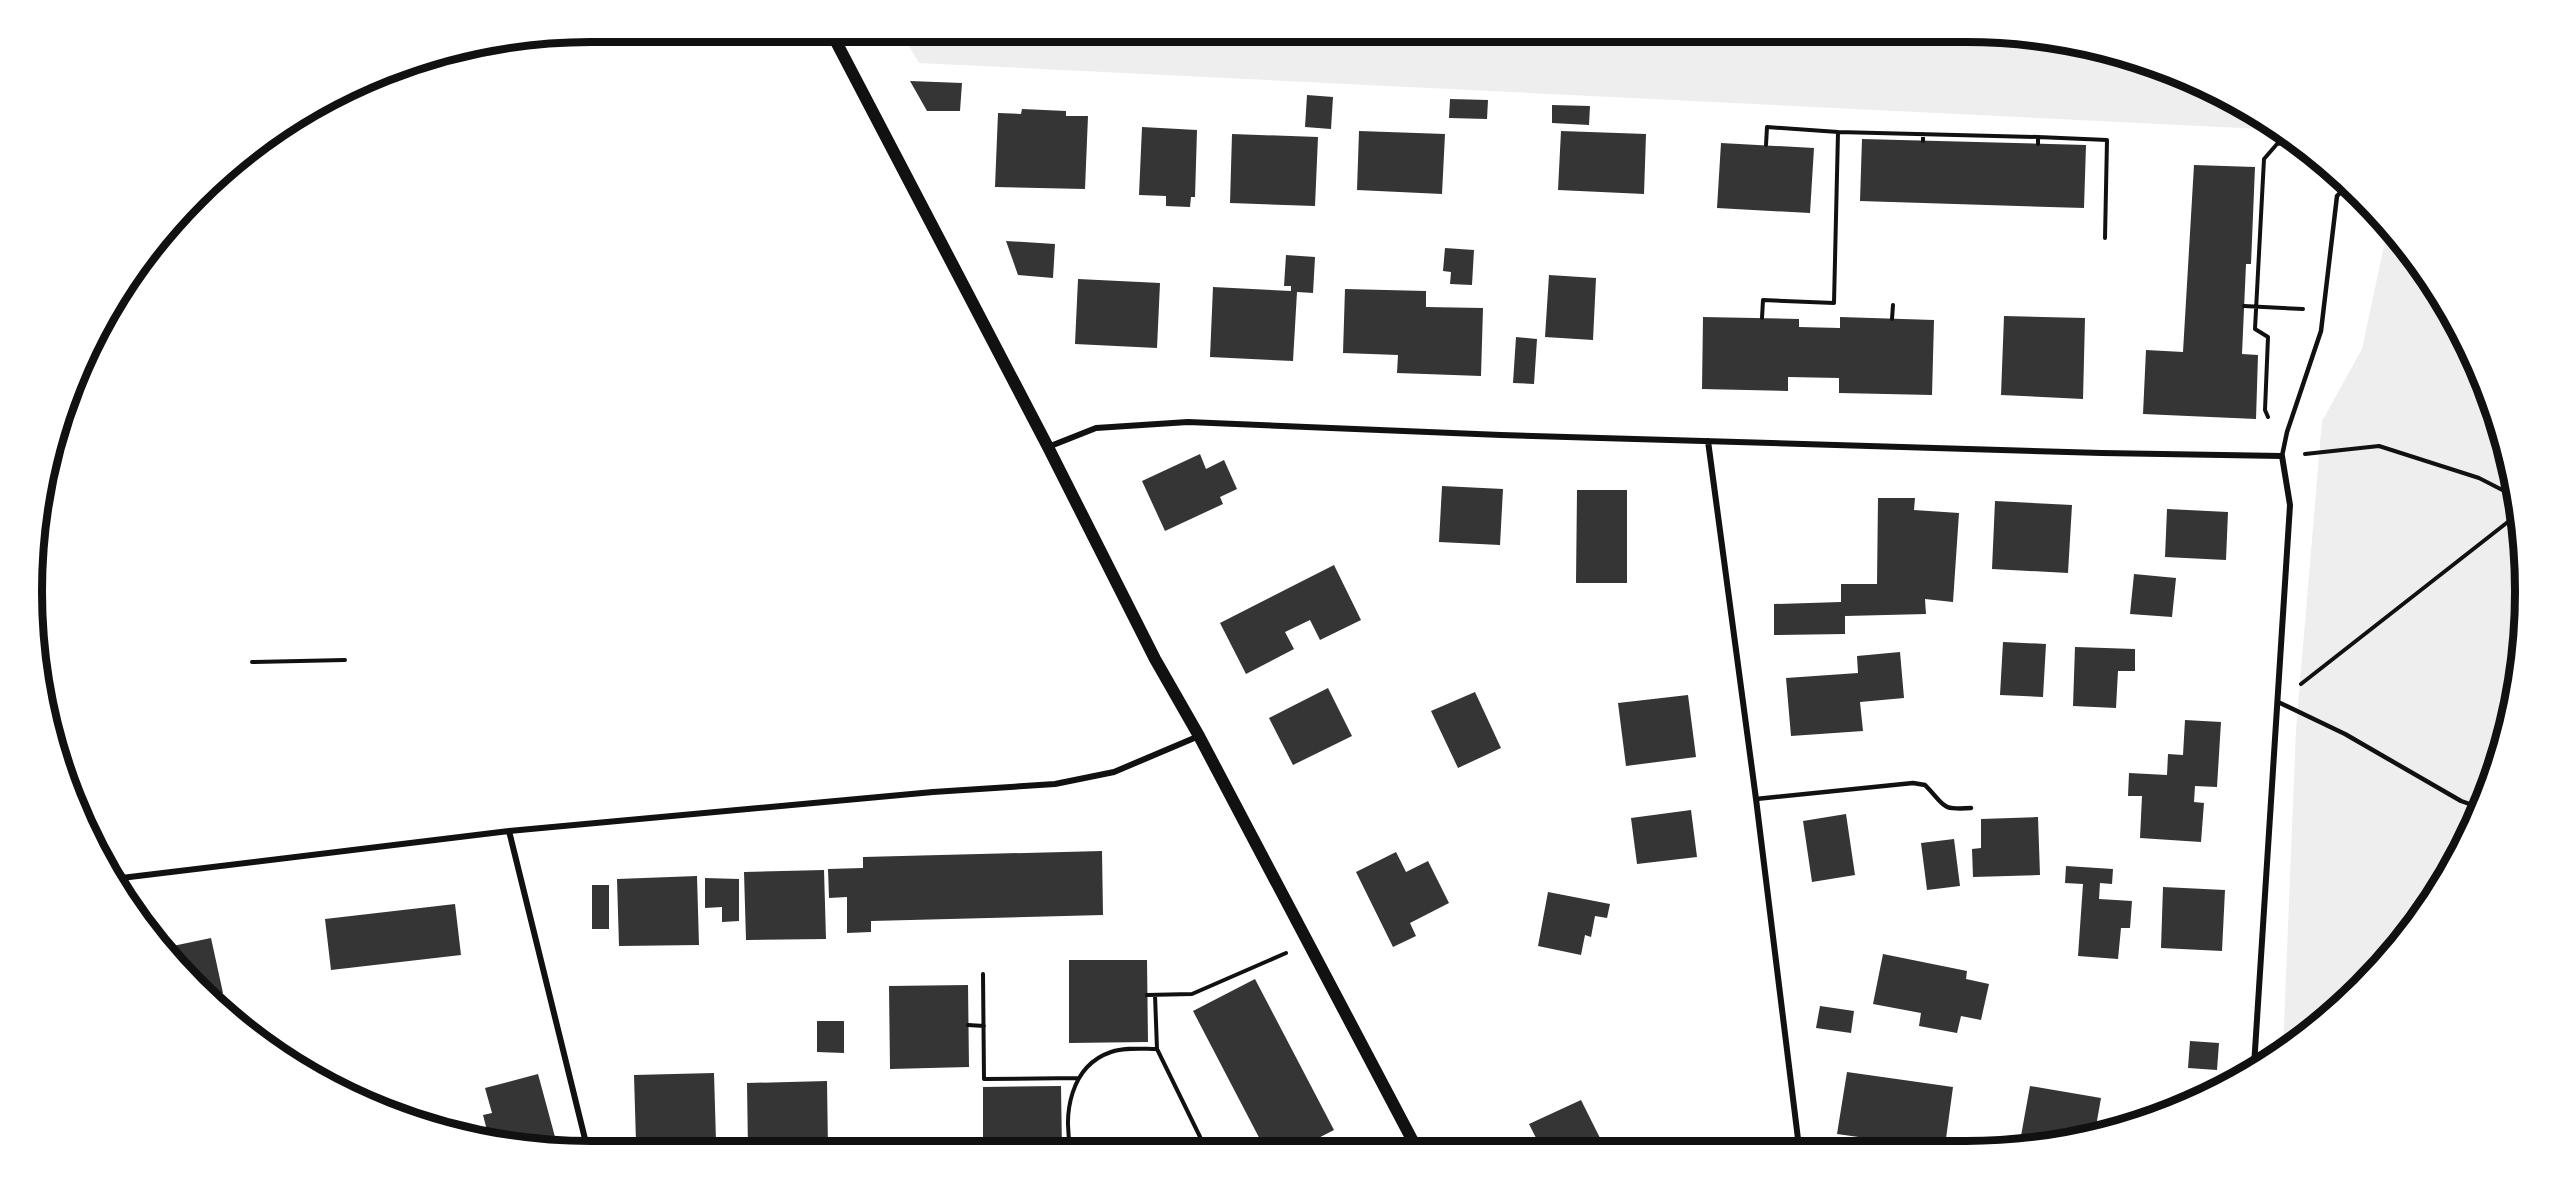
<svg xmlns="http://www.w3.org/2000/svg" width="2557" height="1183" font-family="Rubik,sans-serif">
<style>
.green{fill:#eee}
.building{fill:#353535}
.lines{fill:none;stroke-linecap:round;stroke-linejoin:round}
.path{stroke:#111;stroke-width:4}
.service{stroke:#111;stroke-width:4.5}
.minor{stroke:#111;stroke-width:6}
.secondary{stroke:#111;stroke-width:12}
.rim{fill:none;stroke:#111;stroke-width:8}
</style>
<rect width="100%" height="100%" fill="#fff"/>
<path class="green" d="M901 32H1966L2074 42 2179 74 2282 130 919 63Z
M2388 227 2431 280 2483 377 2515 482 2525 591 2515 700 2483 805 2410 932 2307 1036 2283 1049 2296 729 2322 421 2362 349Z"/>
<path class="building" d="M910 81 962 83 960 111H927Z
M1307 95 1333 97 1331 129 1305 127Z
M1450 99 1488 100 1487 119 1449 118Z
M1552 105 1590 106 1589 125 1552 123Z
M1022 109 1066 111V116H1088L1085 189 995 187 998 113 1021 114Z
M1142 127 1197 130 1195 197H1191L1190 207 1166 206V196L1139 195Z
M1359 131 1445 134 1442 194 1357 190Z
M1561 131 1646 134 1644 194 1558 190Z
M1232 134 1318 137 1315 206 1230 203Z
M1862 139 2086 145 2084 208 1860 201Z
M1721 143 1814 148 1810 213 1717 208Z
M2194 165 2255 167 2251 264H2246L2242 354 2258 355 2256 419 2143 414 2146 350 2183 352Z
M1006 241 1055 244 1053 278 1018 275Z
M1445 248 1474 250 1472 285 1450 284 1451 272 1443 271Z
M1286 255 1315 257 1313 293 1297 292 1293 361 1210 357 1213 287 1291 291V286H1284Z
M1549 275 1596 278 1593 340 1545 337Z
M1078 279 1160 283 1157 348 1075 344Z
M1345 289 1426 291V307L1483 308 1481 376 1397 373 1398 355 1343 353Z
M2004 316 2085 318 2083 399 2001 395Z
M1703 317 1799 319V327L1840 328V317L1934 320 1932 395 1839 393V378L1788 377V391L1702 389Z
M1516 337 1537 339 1534 384 1513 383Z
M1200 454 1206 469 1224 460 1237 489 1220 497 1223 504 1165 531 1142 481Z
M1442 486 1503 489 1500 545 1439 542Z
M1577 490H1627V583H1576Z
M1878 498H1915L1914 510 1959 513 1953 602 1925 599 1926 614 1845 616V634L1774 635V604L1841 602V584H1877Z
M1995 501 2072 505 2068 573 1992 569Z
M2167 509 2228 512 2226 560 2165 557Z
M1334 565 1361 620 1320 640 1310 620 1285 632 1294 649 1246 674 1220 623Z
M2134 574 2176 578 2172 617 2130 614Z
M2003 642 2046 644 2043 697 2000 695Z
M2075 647 2135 649V671H2118L2116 708 2073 706Z
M1900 652 1904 698 1860 702 1863 731 1791 736 1786 678 1858 673 1857 656Z
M1328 688 1352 736 1293 765 1269 718Z
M1475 692 1501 748 1458 768 1431 711Z
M1688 695 1696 757 1626 766 1618 703Z
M2185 720 2221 722 2217 787 2195 786 2194 802 2204 803 2201 842 2140 838 2142 796H2128L2129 773 2167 775 2168 754 2183 755Z
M1691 810 1697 857 1637 864 1631 818Z
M1846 814 1855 875 1812 882 1803 821Z
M2038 817 2040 875 1973 877 1972 849 1981 848V819Z
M1954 839 1960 886 1927 890 1921 843Z
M1102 851 1103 915 871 921V932L847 933V897L829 898 828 869 863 868V857Z
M1396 852 1406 872 1428 861 1449 903 1410 923 1416 936 1393 947 1356 872Z
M2066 866 2113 869 2112 884 2100 883 2099 899 2132 901 2130 928H2121L2118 959 2078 956 2083 884 2065 883Z
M824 870 826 939 746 940 744 872Z
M697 876 699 945 619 946 617 879Z
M705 878 739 879V921L722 922V907L705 908Z
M592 885H609V929H592Z
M2163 887 2225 890 2222 951 2161 948Z
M1548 892 1610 904 1607 918 1595 916 1591 937 1585 935 1581 955 1538 946Z
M455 904 461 955 331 970 325 919Z
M211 938 223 993 208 996 168 947Z
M1883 954 1967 971 1966 979 1989 984 1981 1020 1961 1016 1957 1033 1919 1026 1921 1013 1873 1004Z
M1069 960H1147L1148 1042 1069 1043Z
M1255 979 1334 1130 1297 1149H1265L1193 1011Z
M968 985 969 1067 890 1069 889 986Z
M1820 1006 1854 1011 1851 1033 1816 1028Z
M817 1021H844V1053L817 1052Z
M2190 1041 2219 1043 2217 1070 2188 1068Z
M1847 1072 1953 1087 1945 1146 1898 1139 1897 1147H1865L1866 1138 1837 1134Z
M714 1073 716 1141 636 1143 634 1075Z
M538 1074 558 1148 490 1142 483 1115 492 1113 485 1088Z
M827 1081 828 1149 748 1151 747 1083Z
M1061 1086 1062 1150H983V1087Z
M2030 1086 2101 1098 2095 1132 2039 1147H2019Z
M1581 1100 1604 1146 1541 1148 1529 1124Z
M1747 1143V1148H1713V1146Z"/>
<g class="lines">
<path class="path" d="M1838 132 2038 137V144
M1923 134V141
M2038 137 2107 140 2105 238
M2244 306 2303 309
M1762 318 1763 300 1834 303 1838 132 1767 127 1766 145
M1892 319 1893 305
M2268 417 2265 410 2268 337 2255 329 2264 159 2277 144 2296 141
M2305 454 2379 446 2479 478 2516 497
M252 662 345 660
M2301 684 2518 514
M983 974 984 1079 1079 1078
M1147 995 1192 994 1286 953
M1155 995 1157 1049 1206 1149
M968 1025 984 1026
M1062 1139 1069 1140
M1071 1150C1063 1114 1070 1066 1111 1052 1125 1047 1142 1049 1157 1049"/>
<path class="service" d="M2282 456 2287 432 2321 331 2337 196 2347 186
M2278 702 2345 734 2461 801 2481 808
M1756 799 1913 783 1925 785C1946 806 1939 810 1971 808"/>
<path class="minor" d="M1708 441 1756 799 1799 1147
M1048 447 1096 428 1188 422 1501 435 2102 453 2282 456 2290 505 2254 1066
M509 831 588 1151
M113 879 509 831 933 792 1055 784 1114 772 1199 736"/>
<path class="secondary" d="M831 32 1048 447 1155 659 1199 736 1417 1149"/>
</g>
<path d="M0 0H2557V1183H0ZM591 42H1966A549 549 0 0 1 2515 591V592A549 549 0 0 1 1966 1141H591A549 549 0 0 1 42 592V591A549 549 0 0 1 591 42Z" fill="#fff" fill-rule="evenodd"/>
<path class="rim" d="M591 42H1966A549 549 0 0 1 2515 591V592A549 549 0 0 1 1966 1141H591A549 549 0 0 1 42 592V591A549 549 0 0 1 591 42Z"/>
</svg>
